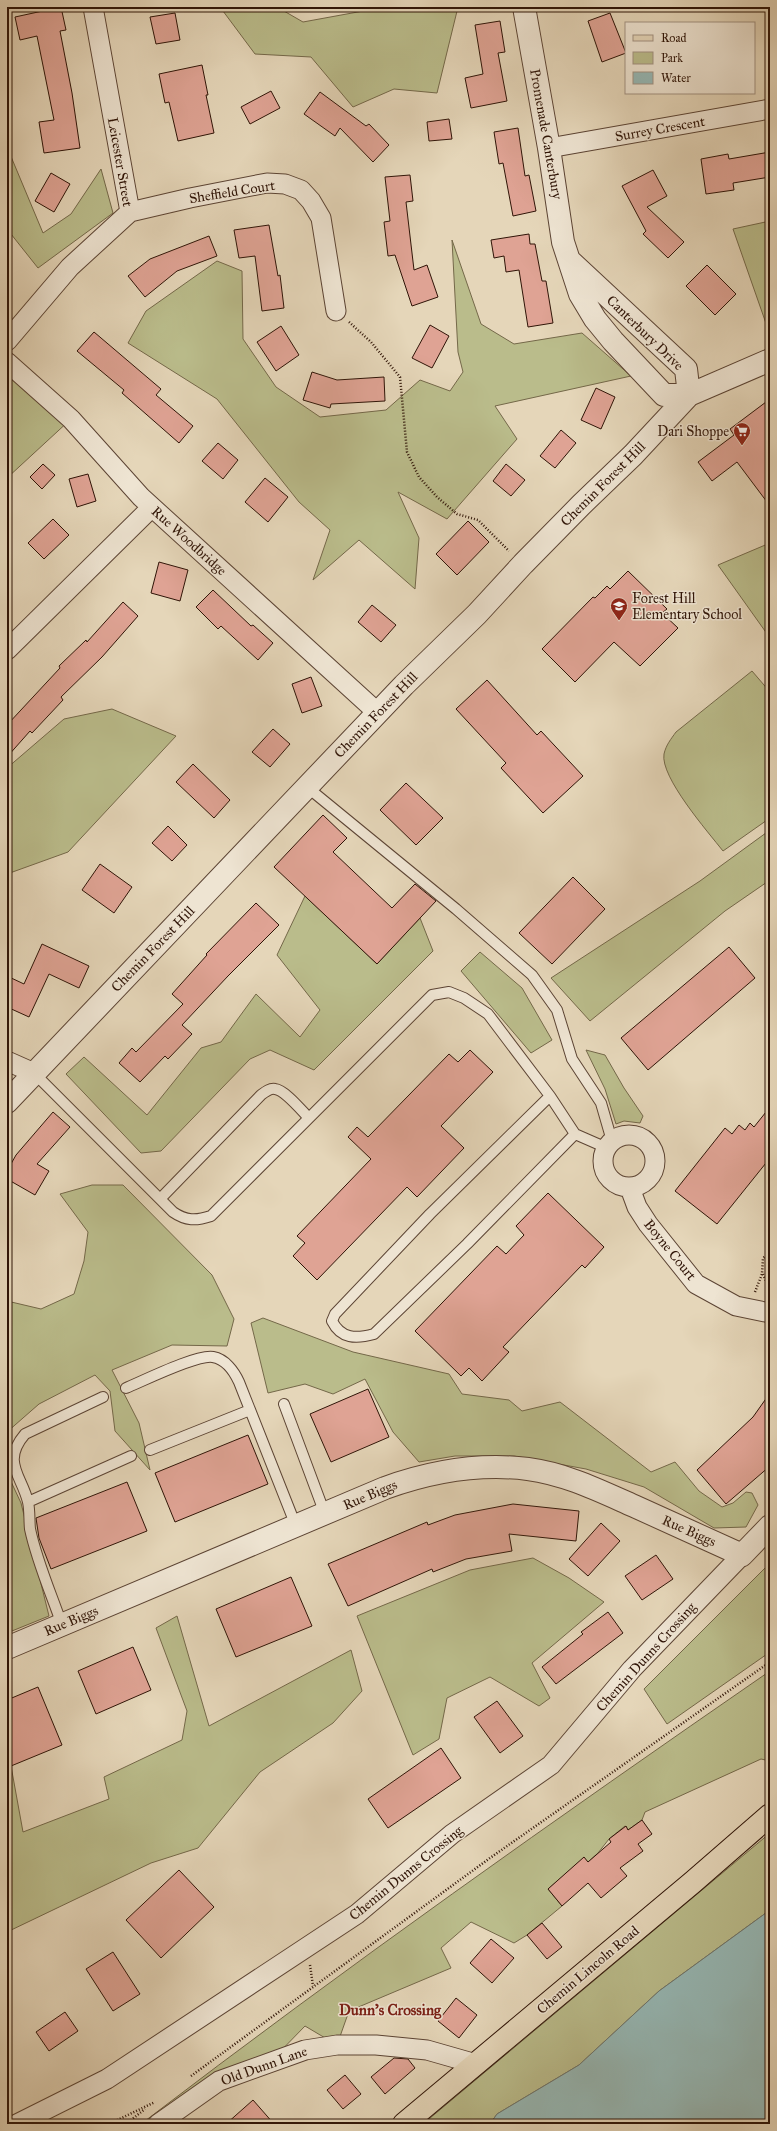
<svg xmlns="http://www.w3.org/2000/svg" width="777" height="2131" font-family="'IM FELL Great Primer',serif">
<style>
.green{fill:#babc8b;stroke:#746849}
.water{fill:#96b8b5;stroke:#6d766f}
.building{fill:#dfa394;stroke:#2f1407}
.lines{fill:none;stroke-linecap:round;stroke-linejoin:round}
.service-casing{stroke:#5c4434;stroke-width:12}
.minor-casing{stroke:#5c4434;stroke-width:21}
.tertiary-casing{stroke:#5c4434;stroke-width:24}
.primary-casing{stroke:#2f1407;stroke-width:24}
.path{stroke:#2f1407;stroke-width:2.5;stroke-dasharray:1 2;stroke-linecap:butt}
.service{stroke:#eee4d2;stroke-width:10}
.minor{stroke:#eee4d2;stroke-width:19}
.tertiary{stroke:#eee4d2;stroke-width:22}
.primary{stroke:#e5d6b9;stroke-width:22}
.labels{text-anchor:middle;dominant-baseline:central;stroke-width:3;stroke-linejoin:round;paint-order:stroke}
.street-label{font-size:14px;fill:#2f1407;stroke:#eee4d2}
.poi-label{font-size:14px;fill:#2f1407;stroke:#eee4d2;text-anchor:end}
.neighbourhood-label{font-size:15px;font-weight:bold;fill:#7a1f14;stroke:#eee4d2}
</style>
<rect width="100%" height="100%" fill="#e5d6b9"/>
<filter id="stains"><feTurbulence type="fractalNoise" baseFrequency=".005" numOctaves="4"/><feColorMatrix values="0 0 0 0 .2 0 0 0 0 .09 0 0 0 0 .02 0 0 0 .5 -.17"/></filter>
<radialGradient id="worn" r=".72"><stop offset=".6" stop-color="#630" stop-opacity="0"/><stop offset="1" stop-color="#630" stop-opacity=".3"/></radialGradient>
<path class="green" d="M220 7H277L303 22 385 7H458L437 93 394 89 353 107 311 57 255 54Z
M7 147 43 233 71 214 101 169 113 213 38 268 7 229Z
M770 221V332H769L733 229Z
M452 240 481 324 514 344 582 333 631 376 495 406 517 439 447 519 398 492 419 538 415 589 359 540 313 580 330 530 299 502 217 399 128 343 146 311 217 261 242 271 243 339 276 387 320 417 386 410 420 380 450 391 463 372 458 352Z
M7 364 71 419 7 478Z
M770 543V638L718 565Z
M752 671 770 692V818L723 851C708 832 660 777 664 754 666 745 671 739 676 732Z
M112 709 176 736 68 852 7 874V768L64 719Z
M770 830V880L725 911 590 1021 551 978 700 881Z
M305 896 377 964 420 918 433 951 314 1070 270 1050 250 1059 161 1151 141 1153 66 1074 84 1057 147 1115 201 1048 221 1042 256 994 300 1037 320 1010 277 955Z
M480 952 522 988 552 1040 531 1053 461 971Z
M586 1050 605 1055 624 1088 643 1116 640 1123 624 1121 616 1124 605 1089Z
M92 1185H123L212 1275 234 1319 227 1346 172 1345 112 1370 139 1423 150 1470 115 1431 110 1391 95 1375 39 1404 7 1432V1301L41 1309 74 1294 84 1261 88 1232 60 1194Z
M263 1318 353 1352 449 1374 462 1394 509 1400 522 1411 560 1402 651 1472 675 1462 699 1491 722 1507 733 1503 746 1492 752 1493 758 1505 746 1527 714 1528 644 1487 586 1469 514 1456H455L419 1462 393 1432 365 1379 333 1394 305 1384 268 1393 251 1323Z
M7 1473 21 1503 49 1616 7 1633Z
M533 1558 569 1578 604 1602 532 1663 550 1698 539 1706 490 1677 447 1698 439 1739 413 1755 357 1616 470 1570Z
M770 1563V1652L667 1724 644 1689Z
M177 1616 209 1726 351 1650 362 1691 333 1723 260 1772 198 1848 151 1863 7 1932V1757L11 1766 23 1832 109 1799 104 1777 182 1740 187 1711 156 1628Z
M770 1671V1761L761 1759 645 1812 642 1820 628 1830 625 1826 609 1839 598 1853 588 1862 584 1858 548 1889 562 1906 527 1935 514 1943 471 1922 441 1948 451 1968 349 2011 337 2045 305 2026 270 2062 174 2113 179 2124H141C346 1967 557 1818 770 1671Z
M770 1833V1910L659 1991 579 2065 497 2114 490 2124H423Z"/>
<path class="water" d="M770 1910V2124H490L497 2114 579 2065 659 1991Z"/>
<path class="building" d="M61 7 66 30 60 31 72 93 80 148 44 153 39 122 54 120 37 36 20 40 15 17Z
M175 13 180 40 156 44 150 17Z
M610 13 626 53 602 62 588 21Z
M500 21 505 52 498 53 507 101 471 108 465 78 483 74 475 25Z
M202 65 208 95H206L214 133 178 141 169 102 165 103 159 74Z
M271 91 280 108 250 124 241 107Z
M320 92 366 126 369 124 389 145 373 162 340 128 335 136 304 114Z
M449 119 452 139 429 141 427 122Z
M518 128 525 176 529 175 536 211 513 216 503 163 499 164 494 132Z
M770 152V177L733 183 734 190 706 194 701 159 728 154 729 159Z
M653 170 667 196 647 207 684 242 668 258 643 234 646 231 622 186Z
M51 173 70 184 54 212 35 201Z
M410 175 413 201 406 202 414 270 427 265 438 297 412 306 395 255 388 256 384 222 390 221 385 177Z
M269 225 278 276 280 275 284 308 262 311 255 256 239 258 234 230Z
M529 234 530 244H535L542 281H546L553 323 528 327 519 270 506 272 504 256 494 258 491 240Z
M209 236 217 256 177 271 145 297 128 276 150 259Z
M707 265 736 294 715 315 686 286Z
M430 325 449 336 432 368 412 358Z
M281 326 299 355 276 371 257 342Z
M94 332 161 389 156 395 193 426 179 443 122 393 124 390 77 351Z
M312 372 337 380 384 377 385 401 331 404 330 408 303 400Z
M596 388 615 397 601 429 581 420Z
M770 399V506L737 462 712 481 698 462 734 435 730 429Z
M561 430 576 443 555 468 540 456Z
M218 443 238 460 223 479 202 461Z
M43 464 55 475 42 489 30 477Z
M506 464 525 480 511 496 493 481Z
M88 474 96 501 77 507 69 479Z
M265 478 288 497 268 522 245 502Z
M53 519 69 535 44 559 28 543Z
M468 521 489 542 457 575 436 554Z
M159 562 188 570 180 601 151 593Z
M628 571 667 609 662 613 678 628 640 666 614 642 575 682 542 649 593 597 595 598 607 586 610 589Z
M213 590 251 626 253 625 273 643 258 660 221 626 218 629 196 607Z
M123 602 138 616 102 657 61 697 63 700 32 733 30 731 7 757V725L60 668 59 666 86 640 87 642Z
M372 605 396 625 381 642 358 622Z
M311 677 322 706 302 713 292 684Z
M487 680 537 735 541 731 583 776 543 813 501 768 506 763 456 709Z
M273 729 290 744 270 767 252 752Z
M193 764 230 800 214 818 176 782Z
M406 783 443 818 416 845 380 810Z
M323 815 347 838 333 852 392 908 415 884 436 901 377 964 274 867Z
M168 826 187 845 172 861 152 843Z
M100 864 132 887 114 913 82 890Z
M573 877 605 909 552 964 519 933Z
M256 903 279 925 228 976 182 1025 192 1034 168 1059 165 1056 140 1082 119 1063 132 1048 136 1052 183 1004 172 994 207 955 206 954Z
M42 944 89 966 79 988 49 974 29 1017 7 1007V976L24 984Z
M729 947 755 978 648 1070 621 1038Z
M470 1050 493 1072 441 1126 464 1148 417 1197 407 1187 317 1280 293 1256 305 1243 297 1236 371 1159 348 1137 357 1127 368 1137 449 1054 458 1062Z
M770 1107V1158L717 1224 675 1191 725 1128 732 1134 739 1125 745 1130 750 1123 754 1127Z
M53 1112 70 1127 37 1164 49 1171 35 1195 7 1179V1171L16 1155Z
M548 1193 604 1247 585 1268 582 1265 503 1347 509 1352 482 1381 469 1368 461 1376 415 1331 497 1246 506 1254 524 1235 516 1226Z
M368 1389 389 1437 331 1462 310 1414Z
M770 1393V1466L726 1504 697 1470 753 1417Z
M248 1435 268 1484 175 1522 155 1473Z
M127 1482 147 1531 51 1569 39 1538 36 1518Z
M513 1504 579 1511 576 1541 509 1534 512 1551 466 1559 433 1572 432 1569 348 1606 328 1564 427 1522 428 1525 455 1515Z
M601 1523 620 1541 588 1576 569 1559Z
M656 1555 673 1579 642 1600 625 1576Z
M291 1577 312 1626 236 1657 216 1609Z
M608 1612 623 1633 556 1684 542 1667 583 1634 581 1632Z
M133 1647 151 1690 96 1714 78 1671Z
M38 1687 62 1745 11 1766 7 1757V1700Z
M497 1701 523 1736 500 1753 474 1717Z
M441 1748 461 1778 388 1828 368 1799Z
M642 1820 652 1834 638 1844 643 1851 620 1868 627 1876 601 1898 588 1883 562 1906 548 1889 584 1857 588 1862 611 1842 609 1839 626 1826 628 1830Z
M179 1870 214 1907 161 1958 126 1920Z
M542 1923 562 1947 547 1959 527 1935Z
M491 1939 514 1958 492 1983 470 1963Z
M113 1952 140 1994 113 2011 86 1969Z
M456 1998 477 2015 459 2038 438 2021Z
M65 2012 78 2031 49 2051 36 2032Z
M394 2058 408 2059 415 2068 385 2094 371 2077Z
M345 2075 361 2094 343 2109 327 2090Z
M253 2100 274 2124H226Z"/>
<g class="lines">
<g class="service-casing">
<path id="service" d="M307 787 456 909 532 975 557 1010 572 1059 601 1103 612 1141
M34 1073 173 1212C186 1221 196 1221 211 1216L432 995 449 992 464 998 488 1014 550 1096 575 1134 607 1148
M550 1096 430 1214 335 1314 332 1321C341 1339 356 1339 374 1334L467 1244 575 1134
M160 1199 261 1095C265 1092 270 1088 275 1089 285 1090 302 1111 309 1118
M126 1388C143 1381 197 1354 213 1357 225 1359 234 1371 239 1382L296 1526
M284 1404 325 1514
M150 1450 250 1410
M28 1502 131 1456
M62 1625C51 1593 37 1562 30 1529 29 1520 30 1511 28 1502 22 1476 1 1462 25 1434L103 1397"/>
</g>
<g class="minor-casing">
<path id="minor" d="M549 148 770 109
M130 212 190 198 267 183 285 184 301 190 311 201 321 218 336 311
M7 341 70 267 130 212 93 7
M7 362 71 419 141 497 378 713
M7 650 152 507
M7 1061 34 1073
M603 1161a26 26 0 1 1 52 0a26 26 0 1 1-52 0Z
M630 1188 637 1207 648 1224 696 1284 736 1306 770 1313
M17 2124 107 2079 357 1914 452 1834 551 1765 632 1669 742 1555
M158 2124 219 2081 305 2050 337 2045H376L427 2050 476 2064"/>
</g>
<g class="tertiary-casing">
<path id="tertiary" d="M524 7 549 148 563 242 580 294 595 319 613 341 664 395H689
M570 261 686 369 689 395
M7 1102 404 685 477 614 523 564 581 505 633 455 689 395 770 360
M7 1648 385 1488C432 1471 479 1463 528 1469 566 1474 600 1491 634 1506 670 1522 706 1539 742 1555L770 1526"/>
</g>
<g class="primary-casing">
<path id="primary" d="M404 2124 693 1882 770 1815"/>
</g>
<path class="path" d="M349 322 371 342 400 377 407 452 419 477 437 497 457 514 478 520 509 551
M763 1274 770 1290
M755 1292 762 1274 763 1258 770 1253
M310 1965 313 1986
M191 2076 490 1858 770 1662
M109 2124 155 2102
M126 2124 145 2109"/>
<use href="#service" class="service"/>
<use href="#minor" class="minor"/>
<use href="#tertiary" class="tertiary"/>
<use href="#primary" class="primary"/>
</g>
<defs>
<g id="supermarket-pin" transform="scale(0.9)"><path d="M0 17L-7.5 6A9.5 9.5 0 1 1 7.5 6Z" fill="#8f2418" stroke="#eee4d2"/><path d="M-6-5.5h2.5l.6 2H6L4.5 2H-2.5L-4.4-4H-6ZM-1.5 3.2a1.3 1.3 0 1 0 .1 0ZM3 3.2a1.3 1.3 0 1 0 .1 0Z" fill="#fff"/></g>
<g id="school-pin" transform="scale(0.9)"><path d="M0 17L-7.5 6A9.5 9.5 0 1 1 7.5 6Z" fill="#8f2418" stroke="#eee4d2"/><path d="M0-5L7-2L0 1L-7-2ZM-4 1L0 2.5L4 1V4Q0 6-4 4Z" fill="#fff"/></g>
</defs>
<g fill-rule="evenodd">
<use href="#supermarket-pin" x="742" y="431"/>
<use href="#school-pin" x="619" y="606"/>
</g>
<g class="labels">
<g class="street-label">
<text transform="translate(660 129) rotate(-10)">Surrey Crescent</text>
<text transform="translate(546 134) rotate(80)">Promenade Canterbury</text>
<text transform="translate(120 162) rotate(80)">Leicester Street</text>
<text transform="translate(232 192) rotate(-9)">Sheffield Court</text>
<text transform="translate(645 333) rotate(44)">Canterbury Drive</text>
<text transform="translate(603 484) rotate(-45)">Chemin Forest Hill</text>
<text transform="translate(189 541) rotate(42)">Rue Woodbridge</text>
<text transform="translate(376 715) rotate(-46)">Chemin Forest Hill</text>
<text transform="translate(153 949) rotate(-46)">Chemin Forest Hill</text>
<text transform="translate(670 1250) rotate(51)">Boyne Court</text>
<text transform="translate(370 1495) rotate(-23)">Rue Biggs</text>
<text transform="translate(689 1531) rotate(24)">Rue Biggs</text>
<text transform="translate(71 1621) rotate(-23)">Rue Biggs</text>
<text transform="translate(646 1657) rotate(-48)">Chemin Dunns Crossing</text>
<text transform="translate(406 1873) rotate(-39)">Chemin Dunns Crossing</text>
<text transform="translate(588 1970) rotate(-40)">Chemin Lincoln Road</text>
<text transform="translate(264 2066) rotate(-20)">Old Dunn Lane</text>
</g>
<g class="poi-label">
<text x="729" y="431">Dari Shoppe</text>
<text x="632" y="598" text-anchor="start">Forest Hill<tspan x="632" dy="16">Elementary School</tspan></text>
</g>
<g class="neighbourhood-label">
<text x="390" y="2010">Dunn's Crossing</text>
</g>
</g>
<rect width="777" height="2131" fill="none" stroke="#e5d6b9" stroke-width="24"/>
<rect x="8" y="8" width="761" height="2115" fill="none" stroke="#2f1407" stroke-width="2"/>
<rect x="12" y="12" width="753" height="2107" fill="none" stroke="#2f1407"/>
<rect x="625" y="22" width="130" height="72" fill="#eee4d2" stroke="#a29181"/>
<rect x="633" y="35" width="20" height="6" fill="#e5d6b9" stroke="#a29181"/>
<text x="661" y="42" font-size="12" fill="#2f1407">Road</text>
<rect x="633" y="52" width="20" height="12" fill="#babc8b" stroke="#a29181"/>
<text x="661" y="62" font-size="12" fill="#2f1407">Park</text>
<rect x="633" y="72" width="20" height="12" fill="#96b8b5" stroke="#a29181"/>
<text x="661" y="82" font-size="12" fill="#2f1407">Water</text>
<rect width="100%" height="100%" filter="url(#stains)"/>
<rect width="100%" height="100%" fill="url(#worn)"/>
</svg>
